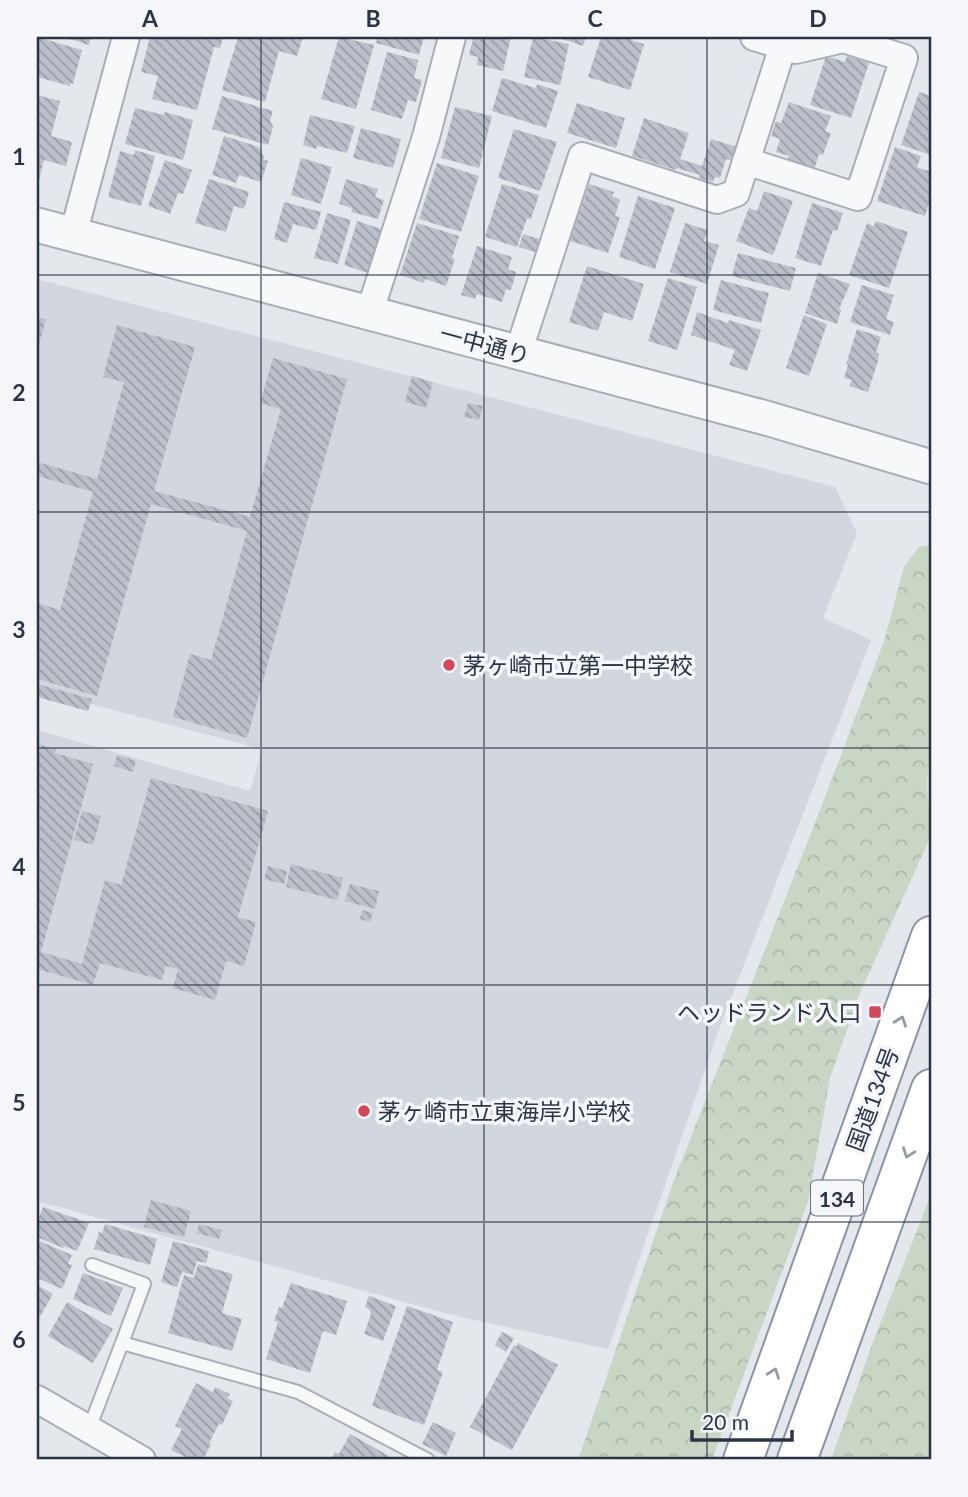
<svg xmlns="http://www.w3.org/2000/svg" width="968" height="1497" font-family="Lato,'Noto Sans JP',sans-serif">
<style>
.built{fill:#d2d6de}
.forest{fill:url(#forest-crowns)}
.building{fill:url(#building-back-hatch)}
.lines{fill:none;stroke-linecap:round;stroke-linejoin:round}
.service-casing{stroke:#a9aeb7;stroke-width:16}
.minor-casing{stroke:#a9aeb7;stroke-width:30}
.tertiary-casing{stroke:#a9aeb7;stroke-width:37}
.trunk-casing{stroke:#8b94a3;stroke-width:42}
.service{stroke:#f7f8fa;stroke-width:12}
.minor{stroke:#f7f8fa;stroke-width:26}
.tertiary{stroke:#f7f8fa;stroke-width:33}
.trunk{stroke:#fff;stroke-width:38}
.oneway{stroke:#959aa2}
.grid{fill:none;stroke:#2b3445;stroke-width:2;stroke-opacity:0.55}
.poi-dot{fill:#d1495b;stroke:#f4f6f9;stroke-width:2.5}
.labels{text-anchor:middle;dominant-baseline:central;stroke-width:7;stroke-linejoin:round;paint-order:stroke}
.shield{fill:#f4f6f9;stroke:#676e7b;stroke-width:2}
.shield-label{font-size:21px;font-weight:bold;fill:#2b3445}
.street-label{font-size:23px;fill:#2b3445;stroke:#f4f6f9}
.poi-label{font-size:23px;fill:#2b3445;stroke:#f4f6f9;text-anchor:start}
.neatline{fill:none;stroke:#2b3445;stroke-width:2.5}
.grid-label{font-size:23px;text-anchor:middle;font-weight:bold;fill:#2b3445}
</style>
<defs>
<pattern id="forest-crowns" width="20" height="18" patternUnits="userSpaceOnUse" patternTransform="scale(1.75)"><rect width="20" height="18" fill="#c9d6c5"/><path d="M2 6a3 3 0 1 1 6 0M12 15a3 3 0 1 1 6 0" fill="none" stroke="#adb8ab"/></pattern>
<pattern id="building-back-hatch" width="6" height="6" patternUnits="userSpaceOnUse" patternTransform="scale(1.75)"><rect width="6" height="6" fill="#bbc0ca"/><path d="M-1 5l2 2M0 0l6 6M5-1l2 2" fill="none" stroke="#989da6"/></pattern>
</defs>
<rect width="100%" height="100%" fill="#e4e7ec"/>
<path class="built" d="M37 279 835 487 857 533 823 618 871 640 722 1021 608 1349 452 1315 37 1201V730L250 791 262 749 37 690Z"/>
<path class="forest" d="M931 545V743L927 784 931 836 860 993 830 1078 808 1202 712 1460H578L674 1180 822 805 884 641 904 567 919 547Z
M931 1195V1460H831L873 1342Z"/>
<path class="building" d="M37 37 82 50 73 84 71 83 70 86 37 77Z
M63 37H91L89 45Z
M150 37H223L220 48 214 47 197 110 152 99 158 76 141 72Z
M238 37H303L297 56 279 51 265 102 222 90Z
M339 37 374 45 356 109 321 99Z
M378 37H424L419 55 376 43Z
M466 37H511L503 71 477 65 478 57 469 55 473 40Z
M533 37 569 44 560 85 524 77Z
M556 37H586L583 46Z
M601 37H632L631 40 644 44 630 90 588 77Z
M387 52 418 60 414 78 422 80 416 102 408 100 402 119 371 110Z
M826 56 845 62 847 56 869 63 851 118 810 105Z
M502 78 536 88 537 84 558 91 546 128 492 111Z
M919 92 931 96V155L901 145Z
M37 95 60 101 51 136 72 142 66 166 44 160 39 180 37 179Z
M222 96 273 111 270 120 273 127 268 145 212 129Z
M789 102 831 116 825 131 831 133 823 155 819 154 814 170 787 161 789 156 776 152 780 139 771 136 776 121 781 123Z
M577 103 625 118 616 148 567 133Z
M455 107 492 116 479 168 441 158Z
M135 108 164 115 165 112 193 120 183 160 125 144Z
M310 115 355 126 347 153 317 146 316 149 303 145Z
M644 118 689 133 680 159 702 166 711 139 737 147 733 161 726 159 720 178 715 177 713 182 699 178 700 175 677 168 676 170 632 156Z
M361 128 401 139 393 168 353 158Z
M514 129 557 142 540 191 498 178Z
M224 136 259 147 264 156 263 160 268 161 261 182 239 175 236 183 212 175Z
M895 147 921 156 917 167 931 172V197L925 216 877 201Z
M135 150 155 156 141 206 108 197 120 151 134 155Z
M301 158 332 167 321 204 291 195Z
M165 160 192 170 183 194 178 193 170 214 148 206Z
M437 163 479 176 461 232 419 219Z
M209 179 249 192 244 209 234 206 226 232 195 223Z
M346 179 378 189 375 197 384 200 378 219 351 212 352 208 339 204Z
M502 184 539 195 531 219 527 218 517 247 485 237Z
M589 184 614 192 612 196 620 200 615 216 620 217 608 253 570 241Z
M764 191 793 201 773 255 736 241 749 208 757 211Z
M638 196 675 208 655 269 619 257Z
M284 202 321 212 316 230 293 224 287 243 274 239Z
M812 203 843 213 837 231 833 230 821 266 795 258Z
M327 213 351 220 338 264 314 258Z
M357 221 381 229 368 273 344 265Z
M876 221 908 232 889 288 849 275 867 223 874 226Z
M417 223 459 236 452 258 455 259 446 286 425 279 424 283 400 275Z
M685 223 708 230 704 241 719 245 707 284 670 272Z
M523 234 542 240 538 253 519 247Z
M477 246 512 257 508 269 516 272 511 290 506 289 502 302 477 294 475 299 461 295Z
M738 253 796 268 790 291 732 276Z
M587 266 644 284 632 321 604 312 598 331 569 322Z
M818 273 850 284 839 309 841 310 837 324 805 313Z
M668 278 697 287 677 350 648 341Z
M721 280 769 293 761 323 713 310Z
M862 285 894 295 886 319 894 322 890 335 850 322Z
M697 312 728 323 729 320 761 330 747 371 729 365 735 350 691 335Z
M804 315 827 324 809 376 786 368Z
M37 317 46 319 38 348H37Z
M117 325 195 347 154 491 250 517 281 409 260 403 273 358 347 379 247 738 173 717 190 654 211 660 247 531 151 504 97 696 37 679V603L60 610 93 492 37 476V462L97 479 124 382 103 377Z
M857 329 881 337 876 352 879 354 878 361 868 392 849 386 852 380 844 378 848 364H846Z
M412 376 433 382 426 408 405 402Z
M468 403 483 406 479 420 464 417Z
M37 684 92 699 88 711 37 697Z
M41 745 56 749 55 753 93 764 41 952 82 964 105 880 121 885 151 778 268 811 238 917 256 922 244 966 226 961 215 1000 173 988 178 969 166 966 162 980 100 963 93 985 37 969V762Z
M117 755 136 761 133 772 114 766Z
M82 811 101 816 93 845 74 840Z
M291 864 343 878 337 900 286 887Z
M268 866 287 871 284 884 264 879Z
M350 884 379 891 375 909 345 901Z
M362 910 373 913 370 922 360 919Z
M151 1200 191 1211 184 1237 144 1227Z
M43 1207 89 1223 77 1251 64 1246 63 1248 37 1237V1222Z
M105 1224 157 1239 150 1265 94 1249 99 1232 102 1233Z
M199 1224 222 1230 219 1239 197 1233Z
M37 1240 72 1255 68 1264 72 1265 62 1289 37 1278Z
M173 1241 209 1251 206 1263 197 1261 193 1275 182 1272 177 1287 161 1282Z
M198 1264 233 1274 222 1313 242 1319 232 1351 168 1333 184 1275 194 1278Z
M83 1273 123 1288 111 1316 73 1299Z
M291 1283 347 1301 336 1335 323 1331 310 1373 266 1359 278 1322 274 1321 279 1307 282 1308Z
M37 1285 53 1294 37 1322Z
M369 1296 396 1306 383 1341 364 1334 371 1314 369 1309 365 1307Z
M67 1302 113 1329 93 1363 48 1336Z
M407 1306 453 1322 437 1370 443 1372 424 1425 372 1406Z
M502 1332 514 1338 506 1352 495 1345Z
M518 1343 558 1365 512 1450 470 1427 514 1345 516 1347Z
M196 1383 213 1392 215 1387 230 1394 227 1398 233 1401 222 1425 219 1424 209 1443 211 1444 203 1460H191L171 1450 182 1429 175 1426Z
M433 1422 456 1433 446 1456 422 1444Z
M350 1434 389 1456 386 1460H331L335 1452 339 1454Z"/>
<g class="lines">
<g class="service-casing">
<path id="service" d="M92 1265 144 1284 122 1343
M89 1429 122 1343 298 1392 428 1460"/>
</g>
<g class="minor-casing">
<path id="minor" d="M746 161 858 197 904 58 843 39 796 50 754 37
M73 235 126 37
M369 314 426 137 452 37
M518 353 582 156 717 200 736 193 783 46
M37 1399 142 1460"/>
</g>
<g class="tertiary-casing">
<path id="tertiary" d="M37 225 766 418 931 467"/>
</g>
<g class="trunk-casing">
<path id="trunk" d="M743 1460 931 936
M797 1460 931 1089"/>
</g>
<use href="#service" class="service"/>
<use href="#minor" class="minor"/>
<use href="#tertiary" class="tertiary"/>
<use href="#trunk" class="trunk"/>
</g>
<defs><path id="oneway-chevron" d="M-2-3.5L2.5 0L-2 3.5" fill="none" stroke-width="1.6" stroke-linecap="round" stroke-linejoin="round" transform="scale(1.75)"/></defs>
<g class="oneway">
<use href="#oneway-chevron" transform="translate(901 1021) rotate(-70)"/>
<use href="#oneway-chevron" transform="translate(908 1153) rotate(110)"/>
<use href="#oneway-chevron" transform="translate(774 1373) rotate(-70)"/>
</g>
<path class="grid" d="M261 37V1460M484 37V1460M707 37V1460M37 275H931M37 512H931M37 748H931M37 985H931M37 1222H931"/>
<g class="poi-dot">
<circle cx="449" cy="665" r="7"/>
<rect x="868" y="1005" width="14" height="14" rx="3.5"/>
<circle cx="364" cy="1111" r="7"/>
</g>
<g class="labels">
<rect class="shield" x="811" y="1180.5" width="52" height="35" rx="5"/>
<g class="shield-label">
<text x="837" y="1198">134</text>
</g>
<g class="street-label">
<text transform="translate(485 344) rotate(15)">一中通り</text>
<text transform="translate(872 1099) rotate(-70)">国道134号</text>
</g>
<g class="poi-label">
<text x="463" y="665">茅ヶ崎市立第一中学校</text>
<text x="861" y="1012" text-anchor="end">ヘッドランド入口</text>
<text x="378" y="1111">茅ヶ崎市立東海岸小学校</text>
</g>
</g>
<rect width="968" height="1497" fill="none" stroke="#f4f6f9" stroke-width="77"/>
<path d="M692 1430v10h100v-10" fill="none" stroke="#2b3445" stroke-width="3.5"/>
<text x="702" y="1430" font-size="21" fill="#2b3445" stroke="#f4f6f9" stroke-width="5" paint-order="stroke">20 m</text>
<rect x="38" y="38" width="892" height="1420" class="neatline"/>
<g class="grid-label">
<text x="150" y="27">A</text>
<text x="373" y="27">B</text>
<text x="595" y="27">C</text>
<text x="818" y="27">D</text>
<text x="19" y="165">1</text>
<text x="19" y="401">2</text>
<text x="19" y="638">3</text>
<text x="19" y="875">4</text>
<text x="19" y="1111">5</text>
<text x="19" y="1348">6</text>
</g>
</svg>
